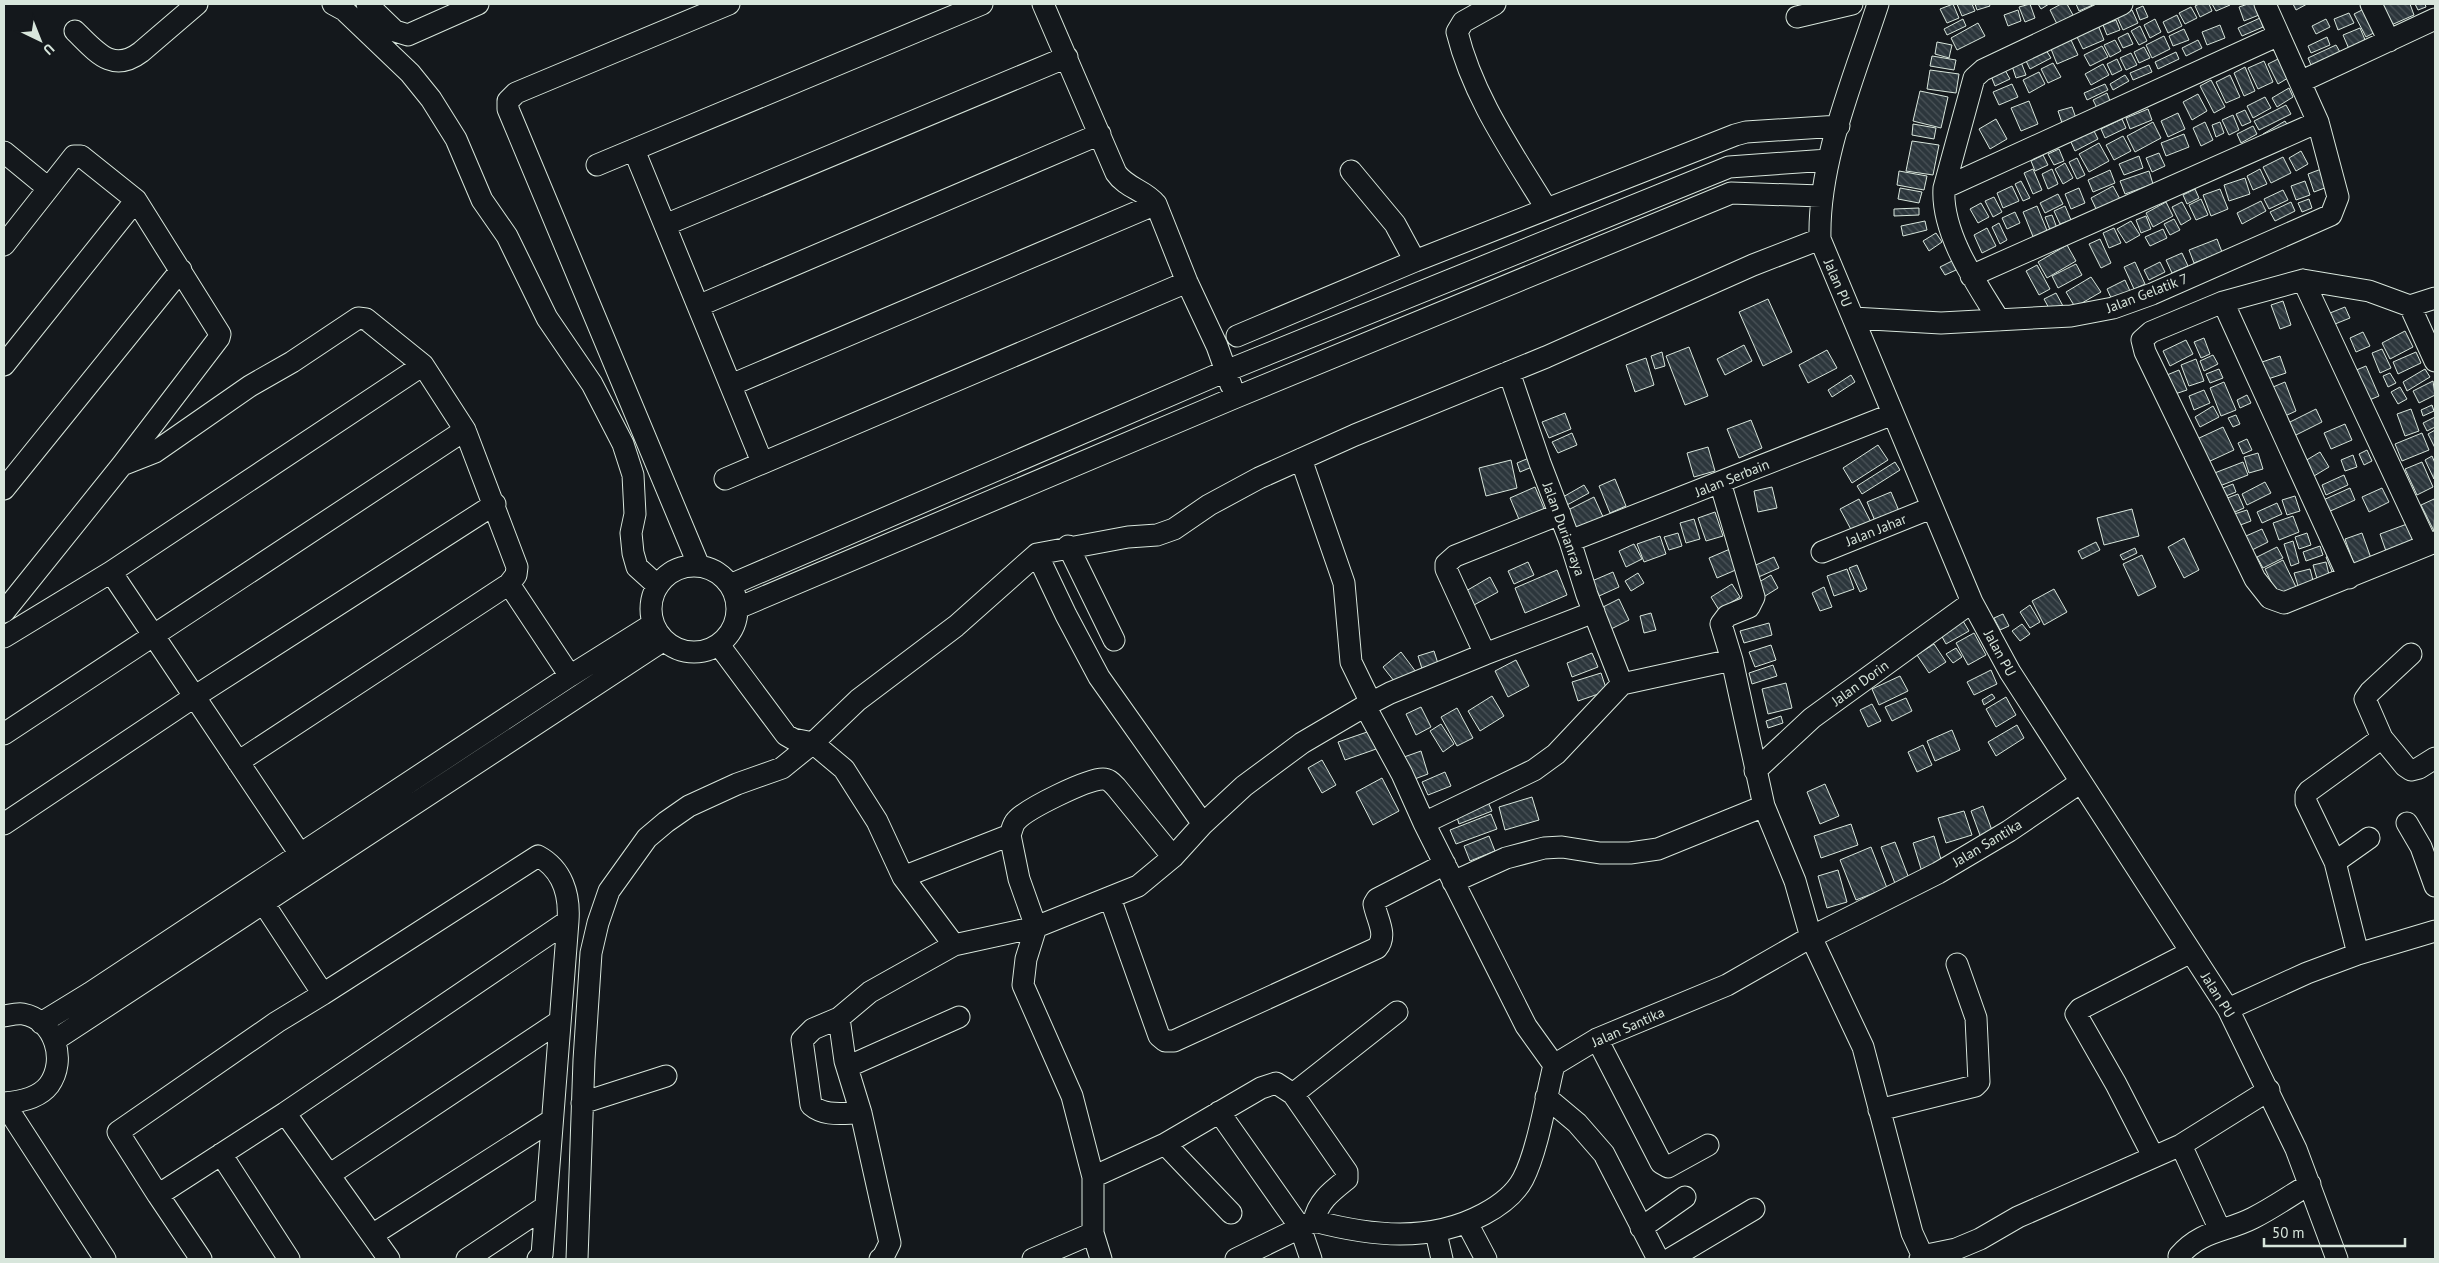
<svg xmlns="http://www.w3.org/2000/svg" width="2439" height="1263" font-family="'PT Sans',sans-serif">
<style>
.building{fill:url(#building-back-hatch);stroke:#d8e6dc}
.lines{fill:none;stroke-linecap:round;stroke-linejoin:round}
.minor-casing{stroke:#d8e6dc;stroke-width:23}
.minor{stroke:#14181c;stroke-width:21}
.labels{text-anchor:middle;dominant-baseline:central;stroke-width:4;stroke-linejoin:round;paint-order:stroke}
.street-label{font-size:14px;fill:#d8e6dc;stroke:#14181c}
</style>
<defs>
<pattern id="building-back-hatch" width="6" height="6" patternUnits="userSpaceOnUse" patternTransform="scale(1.25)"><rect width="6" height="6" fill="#2c363c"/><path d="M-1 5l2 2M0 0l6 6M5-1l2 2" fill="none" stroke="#4a5358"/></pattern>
</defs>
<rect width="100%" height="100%" fill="#14181c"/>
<path class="building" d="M1953 4 1959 18 1947 23 1940 9Z
M1957 4H1972L1975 11 1962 16Z
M1975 4H1989L1990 6 1977 10Z
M2030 4 2035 18 2025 22 2019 7Z
M2038 4H2049L2041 9Z
M2061 4H2067L2073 15 2057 24 2050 10Z
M2076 4H2095L2079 11Z
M2199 4H2209L2212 11 2200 17 2195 6Z
M2212 4H2229L2230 5 2216 11Z
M2248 4H2255L2259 15 2244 21 2239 7Z
M2293 4H2307L2296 10Z
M2379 4H2410L2414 15 2389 26Z
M2415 4H2425L2426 7 2418 10Z
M2143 6 2148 17 2140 20 2136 9Z
M2370 6 2381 29 2366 37 2354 14Z
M2191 7 2197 18 2185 24 2179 13Z
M2018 10 2021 21 2008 26 2004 15Z
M2132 10 2138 23 2123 30 2117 17Z
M2349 13 2354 23 2338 30 2334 19Z
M2177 15 2182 26 2168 33 2163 22Z
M2260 18 2263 27 2242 36 2238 28Z
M1963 19 1966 26 1947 35 1944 29Z
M2155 19 2161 32 2150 38 2144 25Z
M2326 19 2330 27 2316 34 2312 26Z
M2116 20 2120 30 2107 35 2103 25Z
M1978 23 1985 36 1957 50 1951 38Z
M2098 25 2104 40 2083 49 2076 35Z
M2220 25 2225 38 2207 45 2202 32Z
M2140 26 2147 41 2139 45 2131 31Z
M2360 28 2366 42 2349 49 2343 35Z
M2184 29 2189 40 2173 46 2169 36Z
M2128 33 2133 44 2123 48 2118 38Z
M2164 36 2170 49 2152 58 2146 45Z
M2327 37 2330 45 2311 53 2308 46Z
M2071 40 2078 55 2057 64 2051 49Z
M2115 40 2121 51 2110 57 2104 45Z
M2198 40 2202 48 2186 56 2182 48Z
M1937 42 1952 45 1949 58 1935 54Z
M2336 45 2340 52 2311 65 2308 58Z
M2102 46 2108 57 2090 66 2084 55Z
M2144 47 2150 58 2139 63 2134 52Z
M2046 50 2051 58 2030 69 2026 61Z
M2176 52 2179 59 2158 69 2155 62Z
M2131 53 2137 65 2126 70 2120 58Z
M1932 56 1956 60 1954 70 1930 66Z
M2117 59 2122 70 2112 75 2107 64Z
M2278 59 2288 78 2278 84 2268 64Z
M2264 61 2273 82 2258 89 2248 68Z
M2021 62 2026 75 2016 78 2012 66Z
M2053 63 2061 77 2048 83 2041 69Z
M2103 64 2109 75 2091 85 2085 74Z
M2149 65 2152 72 2133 80 2130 73Z
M2245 67 2255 91 2244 96 2234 73Z
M1930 70 1959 74 1956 93 1927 89Z
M2005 70 2010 79 1995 86 1991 76Z
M2039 72 2045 84 2029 93 2023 80Z
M2125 75 2129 81 2113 90 2110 84Z
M2230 75 2240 97 2226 103 2216 82Z
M2211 80 2225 107 2214 113 2200 86Z
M2012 84 2018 97 1999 105 1993 92Z
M2105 84 2108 90 2087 100 2084 93Z
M2289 88 2293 97 2277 107 2272 98Z
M1920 91 1948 97 1941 128 1913 121Z
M2107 93 2110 101 2097 108 2093 100Z
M2198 94 2207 111 2192 120 2183 102Z
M2265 97 2271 108 2253 118 2247 106Z
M2029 101 2038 124 2021 131 2011 108Z
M2286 105 2291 114 2259 130 2254 121Z
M2072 107 2077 121 2063 126 2058 111Z
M2148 109 2152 120 2130 129 2126 118Z
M2245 110 2251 122 2242 126 2236 114Z
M2178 113 2185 129 2168 137 2161 121Z
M2233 115 2239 130 2229 135 2222 120Z
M1996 119 2007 139 1990 149 1979 129Z
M2122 119 2126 128 2105 138 2101 129Z
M2285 121 2289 128 2267 141 2263 134Z
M2153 122 2161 138 2135 152 2127 136Z
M2205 122 2213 140 2201 146 2193 128Z
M2220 122 2224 133 2216 137 2212 125Z
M1913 124 1936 128 1934 139 1912 135Z
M2253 126 2257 134 2241 143 2237 134Z
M2093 129 2098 139 2075 151 2070 140Z
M2184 134 2189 147 2166 156 2161 143Z
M2123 136 2131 151 2114 160 2106 145Z
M1912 141 1939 145 1933 175 1906 171Z
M2099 143 2109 161 2089 172 2079 154Z
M2059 149 2064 161 2054 165 2048 154Z
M2301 151 2308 164 2296 171 2289 158Z
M2159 153 2165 166 2152 172 2146 158Z
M2043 155 2048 165 2035 171 2031 161Z
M2139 156 2143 168 2124 175 2119 164Z
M2283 157 2291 173 2271 183 2263 167Z
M2077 158 2085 175 2077 179 2069 162Z
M2065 163 2073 178 2063 184 2055 169Z
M2324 168 2330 186 2314 192 2308 174Z
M2033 169 2042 190 2033 194 2024 173Z
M2052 169 2058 184 2048 189 2042 174Z
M2260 169 2267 184 2253 190 2247 176Z
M2110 170 2115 183 2093 192 2088 180Z
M1899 171 1927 176 1924 190 1897 185Z
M2149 171 2153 184 2125 194 2120 181Z
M2245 178 2250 194 2229 201 2224 185Z
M2021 181 2030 198 2023 201 2015 184Z
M2305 181 2310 195 2296 200 2291 186Z
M2012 186 2019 201 2003 208 1997 193Z
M2113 186 2120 199 2097 211 2091 198Z
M1900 188 1922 192 1919 203 1898 199Z
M2079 188 2085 203 2071 209 2065 194Z
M2195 189 2199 198 2187 204 2183 195Z
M2220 189 2228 209 2211 216 2203 195Z
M2283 190 2288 200 2269 209 2264 199Z
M2058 194 2063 204 2045 213 2040 203Z
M1994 197 2002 212 1993 217 1985 201Z
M2201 199 2208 215 2196 220 2189 205Z
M2309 199 2312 208 2302 212 2298 203Z
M2261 201 2266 211 2242 224 2237 213Z
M2166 202 2173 216 2153 227 2146 213Z
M2182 202 2191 219 2181 225 2172 207Z
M2291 202 2295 211 2275 221 2270 212Z
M1981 203 1989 217 1978 223 1970 209Z
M2037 206 2048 233 2034 239 2023 212Z
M2065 206 2071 220 2060 224 2054 211Z
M1919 208V215L1894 216V209Z
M2015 212 2020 223 2007 229 2002 218Z
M2052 215 2057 228 2050 230 2045 217Z
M2146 216 2151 229 2141 233 2136 220Z
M2174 219 2180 230 2170 235 2164 224Z
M1925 221 1927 230 1903 236 1901 226Z
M2131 221 2140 235 2126 243 2117 229Z
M1999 223 2007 240 2000 244 1992 227Z
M1987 228 1996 246 1982 253 1974 235Z
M2114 228 2121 243 2109 248 2103 233Z
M2163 229 2167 238 2150 246 2145 237Z
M1936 233 1942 242 1929 251 1923 241Z
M2100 239 2111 263 2101 268 2089 244Z
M2217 239 2222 252 2194 263 2189 250Z
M2067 245 2076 261 2047 278 2038 262Z
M2182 253 2188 266 2172 273 2166 260Z
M1952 261 1956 270 1945 275 1940 267Z
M2135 262 2145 284 2134 289 2124 267Z
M2160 262 2165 272 2149 280 2144 270Z
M2076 264 2082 275 2058 288 2052 276Z
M2037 265 2050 289 2039 295 2026 271Z
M2091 277 2101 292 2075 307 2066 292Z
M2125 280 2130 291 2112 300 2107 289Z
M2056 293 2063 306 2051 312 2044 299Z
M1768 299 1792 352 1763 366 1739 312Z
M2283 301 2291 325 2280 329 2271 305Z
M2345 307 2350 318 2335 324 2330 313Z
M2405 331 2413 347 2390 359 2382 343Z
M2363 332 2370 346 2356 352 2350 338Z
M2204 338 2210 354 2201 358 2194 342Z
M2186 340 2193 354 2170 366 2163 351Z
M1744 345 1752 361 1725 375 1717 359Z
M1689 347 1708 396 1685 405 1666 356Z
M2382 349 2391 368 2380 373 2372 353Z
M1827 350 1837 368 1808 383 1799 365Z
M1662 352 1665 366 1655 369 1651 356Z
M2416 352 2421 363 2398 374 2393 362Z
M2213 355 2218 364 2204 371 2200 361Z
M2280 356 2286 373 2262 381 2256 364Z
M1646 358 1654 385 1635 392 1626 365Z
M2196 359 2204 381 2189 386 2181 365Z
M2366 366 2379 396 2367 401 2354 371Z
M2219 369 2223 378 2210 383 2206 374Z
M2425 369 2430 377 2407 391 2403 382Z
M2179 370 2187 390 2175 394 2167 375Z
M2390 373 2396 383 2388 387 2383 376Z
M1851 375 1855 382 1832 397 1828 390Z
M2433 381 2435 395 2419 403 2413 391Z
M2224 382 2236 410 2221 416 2210 388Z
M2285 382 2296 411 2285 416 2273 387Z
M2400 387 2407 399 2398 404 2391 392Z
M2204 390 2210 403 2194 410 2189 396Z
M2247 395 2251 403 2240 408 2237 400Z
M2432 405 2434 411 2423 416 2421 410Z
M2213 406 2219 417 2200 427 2195 417Z
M2316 409 2322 422 2294 436 2288 423Z
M2411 409 2419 431 2405 436 2397 414Z
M1565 413 1571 429 1549 438 1542 422Z
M2236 415 2240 424 2233 427 2228 418Z
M2435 417V427L2427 431 2423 423Z
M1751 420 1762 448 1739 458 1727 429Z
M2345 424 2352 440 2331 449 2324 433Z
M2223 427 2234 450 2208 462 2197 439Z
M2435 430V448L2428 434Z
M1572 433 1577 445 1558 453 1552 442Z
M2422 433 2429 450 2402 461 2395 444Z
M2247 439 2252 450 2243 454 2238 443Z
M1878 445 1888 460 1852 483 1843 468Z
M1708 447 1715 471 1694 477 1687 453Z
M2367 450 2372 461 2364 465 2359 454Z
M2320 452 2329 467 2314 476 2305 461Z
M2258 453 2263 469 2249 473 2244 457Z
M2353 455 2357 467 2345 471 2341 460Z
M2432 456 2435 463 2434 479 2425 460Z
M1529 458 1532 467 1520 472 1517 463Z
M1511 460 1517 488 1486 496 1479 468Z
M1895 462 1900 470 1862 494 1857 486Z
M2243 462 2248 475 2217 487 2212 474Z
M2422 462 2433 487 2417 495 2405 469Z
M2344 475 2348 485 2326 495 2322 485Z
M1615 479 1626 506 1610 513 1599 486Z
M2265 482 2271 493 2247 505 2242 494Z
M2233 484 2236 492 2221 498 2218 490Z
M1584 485 1589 493 1567 505 1563 497Z
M1535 487 1546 513 1521 524 1510 498Z
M1772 487 1777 508 1758 512 1754 491Z
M2350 488 2355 500 2326 513 2321 501Z
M2382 488 2389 502 2369 512 2362 497Z
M1891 492 1899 511 1875 521 1867 502Z
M2238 494 2244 508 2228 515 2222 500Z
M2295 496 2300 511 2287 515 2282 500Z
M1594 497 1604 519 1576 532 1566 511Z
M1859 499 1873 526 1854 535 1840 509Z
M2434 499 2435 503 2434 531 2421 505Z
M2277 503 2282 514 2262 523 2257 512Z
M2132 509 2139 536 2104 545 2097 518Z
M2247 510 2251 521 2235 527 2231 515Z
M1715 512 1723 536 1706 541 1698 518Z
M2293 516 2299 532 2279 540 2273 523Z
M1694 519 1700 539 1686 543 1680 523Z
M2407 524 2414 543 2387 554 2380 534Z
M2262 529 2268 542 2246 553 2239 539Z
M1678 533 1682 546 1669 550 1664 537Z
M2307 533 2311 545 2299 549 2295 537Z
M2362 533 2372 561 2355 567 2345 539Z
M1660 536 1666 554 1644 562 1637 544Z
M2184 538 2199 570 2184 578 2168 547Z
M2293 541 2299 563 2291 566 2284 544Z
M2096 542 2100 550 2082 559 2078 551Z
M1634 544 1642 559 1626 567 1619 551Z
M2320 546 2323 555 2306 561 2303 552Z
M2277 547 2283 558 2263 568 2257 557Z
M2135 548 2137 553 2123 560 2120 555Z
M1730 549 1738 569 1717 578 1709 558Z
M2334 554 2340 571 2333 574 2326 557Z
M2142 555 2156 587 2138 596 2123 564Z
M1774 557 1779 568 1754 579 1749 568Z
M2283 560 2297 589 2279 598 2265 569Z
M1528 562 1534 575 1514 584 1508 571Z
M2326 562 2330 579 2318 582 2313 565Z
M1857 565 1867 589 1860 592 1849 568Z
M1847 569 1854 589 1834 596 1827 576Z
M2310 569 2315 588 2300 592 2294 573Z
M1557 570 1567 595 1525 613 1515 588Z
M1613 572 1619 587 1599 596 1592 581Z
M1638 573 1644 583 1631 591 1625 581Z
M1771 575 1778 588 1762 598 1754 585Z
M1490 577 1498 592 1474 605 1466 591Z
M1732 584 1740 597 1719 610 1711 597Z
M1824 587 1832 607 1820 611 1812 593Z
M2054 589 2067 612 2044 625 2032 601Z
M1619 599 1629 620 1611 629 1601 608Z
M2030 605 2040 622 2030 628 2020 612Z
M1651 613 1656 630 1644 633 1640 616Z
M2003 614 2009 626 2000 630 1994 618Z
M1963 621 1969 631 1946 644 1940 633Z
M1769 623 1772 635 1744 643 1740 631Z
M2022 624 2030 634 2020 641 2012 631Z
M1974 633 1986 655 1968 665 1956 643Z
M1934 644 1946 662 1929 673 1917 655Z
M1771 645 1776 660 1755 667 1749 652Z
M1956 648 1962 657 1953 663 1946 654Z
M1434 651 1440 670 1424 675 1418 656Z
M1401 652 1416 672 1398 686 1383 667Z
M1592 653 1598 667 1572 677 1567 663Z
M1516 660 1529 686 1508 697 1495 671Z
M1773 665 1777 676 1752 684 1749 673Z
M1991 670 1997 684 1974 695 1967 682Z
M1601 673 1607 691 1578 701 1572 682Z
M1900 676 1908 691 1879 705 1872 689Z
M1786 683 1792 708 1768 714 1762 689Z
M1992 694 1995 698 1984 705 1982 700Z
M1492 696 1504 716 1480 731 1468 711Z
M2006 697 2016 715 1996 727 1986 709Z
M1906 698 1912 711 1892 721 1885 707Z
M1872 704 1881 721 1868 727 1860 710Z
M1421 707 1431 727 1416 735 1406 714Z
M1457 708 1473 738 1457 746 1441 717Z
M1781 716 1783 723 1768 728 1766 721Z
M1441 724 1454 744 1443 752 1430 731Z
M2017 725 2024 738 1996 756 1988 742Z
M1373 730 1379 748 1345 760 1338 742Z
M1952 730 1960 750 1935 761 1927 741Z
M1923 745 1932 765 1917 772 1908 752Z
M1421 751 1428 774 1412 780 1404 757Z
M1322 760 1336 785 1322 793 1308 768Z
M1445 772 1451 786 1428 795 1422 782Z
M1382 778 1399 811 1373 825 1356 792Z
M1825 784 1839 816 1820 824 1807 792Z
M1532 797 1539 820 1505 830 1499 807Z
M1488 802 1492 811 1459 824 1456 814Z
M1983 806 1993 833 1981 838 1971 811Z
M1964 811 1972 835 1946 843 1938 818Z
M1491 814 1497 829 1456 844 1450 830Z
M1851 824 1858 845 1821 858 1814 836Z
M1489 836 1495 851 1470 861 1464 846Z
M1934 836 1943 866 1922 872 1913 843Z
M1895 842 1910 881 1896 886 1881 847Z
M1871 847 1887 888 1856 900 1840 860Z
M1838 870 1847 902 1827 908 1818 876Z"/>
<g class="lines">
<g class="minor-casing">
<path id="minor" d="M333 4 344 10 410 73 431 99 456 139 482 200 507 236 547 318 592 384 623 444 633 475 635 514 631 533 633 553 637 567 658 586
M367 4 395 31 408 35 478 4
M1043 4 1116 173C1126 188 1145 190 1156 204L1187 282 1217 346 1231 385
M1495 4 1463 22 1457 32C1473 97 1512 152 1546 208
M1878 4C1854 78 1818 161 1820 239L1972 602 2010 672 2228 1009 2296 1149 2337 1259
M2371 4 2389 41
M1797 17 1852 4
M75 31C96 51 112 74 141 52L197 4
M2300 82 2435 19
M634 150 762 462
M4 152 48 188
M597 165 982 4
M1351 171 1395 224 1415 261
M1944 188 2279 35
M665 225 1067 57
M4 245 74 156H81L136 200 220 334 219 338 122 465 155 452 250 386 292 362 358 318 366 319 423 365 465 430 517 567 516 575 509 584 570 676
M1971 276 2318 122
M2303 280 2427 545
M2435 298 2410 306 2369 291 2303 280 2223 302 2151 332 2142 340 2145 352 2255 579 2270 598 2284 603 2435 542
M2223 302 2349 578
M698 306 1100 134
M2410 306 2435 361
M1853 318 1941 323 2071 316 2113 308 2152 294 2331 215 2338 197 2318 122 2265 4
M1999 320C1976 283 1941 233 1944 188L1974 78 1983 70 2122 4
M1237 336 1415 261 1735 135 1746 132 1839 126
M4 365 136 200
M1509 372 1540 463 1570 541 1587 595 1622 684
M731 385 1156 204
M1301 459 1344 583 1351 662 1371 703
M725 479 1187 282
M1720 482 1754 597 1749 607 1727 616 1721 624 1732 660 1764 806 1795 881 1811 937 1863 1047 1912 1233 1924 1259
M4 489 181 270
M1560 514 1455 556 1446 564V569L1485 654 1594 612
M1570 541 1893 414
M1068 546 1114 640
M1822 552 1931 508
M1037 554 1066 615 1099 677 1203 824 1244 786 1302 743 1365 706 1402 774 1424 823 1526 1026 1554 1065
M699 566 508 109V101L516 93 729 4
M651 609a43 43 0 1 1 86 0a43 43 0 1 1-86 0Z
M111 572 423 365
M730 585 1226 371 1729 167 1828 160
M738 608 1234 398 1731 193 1821 196
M4 612 122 465
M4 637 111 572 308 866
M719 645 786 735 793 739 813 743 844 769 877 821 903 877 954 945
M1365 706 1390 693 1485 654
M4 734 465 430
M2382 738 2365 699 2370 692 2411 654
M238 762 509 584
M1755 771 1812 718 1972 602
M1424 823 1534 770 1556 754 1622 684 1732 660
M2407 823 2421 847 2435 886
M4 824 194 697 495 504
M1010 835C1012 830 1013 824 1016 821 1026 809 1087 779 1103 779 1109 779 1112 783 1116 787L1173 857
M2335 862 2369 838
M1453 882 1506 858 1544 848 1562 847 1600 853H1630L1658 849 1764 806
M1110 898 1159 1036 1165 1041H1174L1377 948C1388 935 1377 920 1374 904L1377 899 1445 864
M264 904 323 994 277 1022 118 1132 158 1195 285 1113 568 921C570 894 562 869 538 856L323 994
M2358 954 2435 931
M2228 1009 2307 973 2358 954 2335 862 2306 802V795L2309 791 2382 738 2405 766 2411 770 2419 768 2435 758
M4 1016C10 1015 17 1013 23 1014 55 1020 67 1060 49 1085 39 1098 19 1102 4 1103
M839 1018 813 1029 802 1040 811 1105C825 1117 843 1113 861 1113
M41 1023 90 993 570 676 653 624
M1597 1039 1661 1163 1668 1167 1708 1145
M55 1040 664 640
M847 1067 959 1017
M1293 1094 1347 1172V1179C1332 1191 1318 1201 1314 1221
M1546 1097 1577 1123 1604 1154 1658 1259
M4 1103 105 1259
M582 1103 666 1076
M1879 1110 1975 1086 1979 1082 1976 1018 1957 964
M1219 1112 1300 1227 1311 1259
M285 1113 389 1259
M1165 1144 1231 1213
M2181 1145 2220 1230
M221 1154 289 1259
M2153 1156 2116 1084 2076 1014 2080 1009 2191 952
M329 1175 560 1021
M1093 1177 1165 1144 1261 1088 1276 1083 1293 1094 1397 1012
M158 1195 201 1259
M1467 1223 1486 1259
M1641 1228 1685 1197
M1436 1233 1442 1259
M372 1235 552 1120
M467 1259 545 1207
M538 1259 542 1255 568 921
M577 1259 584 1060 591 953 598 923 609 891 647 838 666 822 689 806 737 784 782 768 813 743 858 700 956 626 1037 554 1128 537 1157 535 1174 529 1209 505 1259 478 1355 435 1546 357 1753 265 1820 239
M880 1259 883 1257 890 1243 861 1113 845 1061 839 1018 870 992 954 945 1036 927 1019 879 1010 835 903 877
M1033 1259 1093 1233
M1101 1259 1093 1233V1177L1072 1096 1023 985 1026 959 1036 927 1138 886 1173 857 1203 824
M1236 1259 1314 1221C1371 1236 1430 1243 1484 1214 1499 1206 1515 1194 1523 1179 1538 1150 1546 1097 1554 1065L1597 1039 1727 985 1811 937 1938 873 2009 831 2081 782
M1670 1259 1754 1209
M1920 1259 1922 1256 1956 1249 1980 1239 2018 1217 2181 1145 2269 1090
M2180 1259 2179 1256C2201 1230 2226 1232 2253 1218 2273 1208 2291 1195 2310 1184"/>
</g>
<use href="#minor" class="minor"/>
</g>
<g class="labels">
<g class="street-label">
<text transform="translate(1838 283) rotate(67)">Jalan PU</text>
<text transform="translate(2147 293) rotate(-21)">Jalan Gelatik 7</text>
<text transform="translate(1732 478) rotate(-22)">Jalan Serbain</text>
<text transform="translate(1564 529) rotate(70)">Jalan Durianraya</text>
<text transform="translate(1876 530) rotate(-22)">Jalan Jahar</text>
<text transform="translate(2000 653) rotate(61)">Jalan PU</text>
<text transform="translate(1860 683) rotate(-36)">Jalan Dorin</text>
<text transform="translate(1987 843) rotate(-31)">Jalan Santika</text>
<text transform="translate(2218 995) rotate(58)">Jalan PU</text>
<text transform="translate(1628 1027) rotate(-24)">Jalan Santika</text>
</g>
</g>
<rect width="2439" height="1263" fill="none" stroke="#d8e6dc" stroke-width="10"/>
<g transform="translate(40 40) rotate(137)" stroke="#14181c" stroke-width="4" paint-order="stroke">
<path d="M0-4L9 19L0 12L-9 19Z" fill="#d8e6dc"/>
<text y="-8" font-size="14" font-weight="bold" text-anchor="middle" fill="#d8e6dc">U</text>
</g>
<path d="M2264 1238v8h141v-8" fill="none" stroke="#d8e6dc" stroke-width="2.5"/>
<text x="2272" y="1238" font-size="15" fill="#d8e6dc" stroke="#14181c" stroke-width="4" paint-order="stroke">50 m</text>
</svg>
